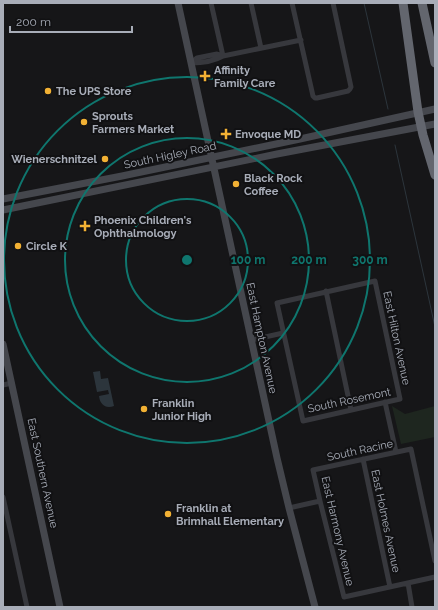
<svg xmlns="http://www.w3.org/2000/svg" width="438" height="610" font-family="Raleway,sans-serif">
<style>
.green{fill:#1e261f}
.water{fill:#2c353c}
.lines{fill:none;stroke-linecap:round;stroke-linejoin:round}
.stream{stroke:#2c353c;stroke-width:1}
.street{stroke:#37383d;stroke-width:5}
.secondary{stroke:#45474d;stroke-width:7}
.highway{stroke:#63666e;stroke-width:9}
.ring{fill:none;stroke:#0f766e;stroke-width:2}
.poi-dot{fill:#f2b134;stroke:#111113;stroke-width:1.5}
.labels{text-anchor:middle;stroke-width:4;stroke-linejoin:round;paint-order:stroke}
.poi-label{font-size:11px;font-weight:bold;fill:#a8adb8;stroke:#111113;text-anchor:start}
.street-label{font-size:11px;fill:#a8adb8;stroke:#111113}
.centre{fill:#0f766e;stroke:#111113;stroke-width:2}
.ring-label{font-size:12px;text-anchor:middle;font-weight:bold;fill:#0f766e;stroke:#111113;stroke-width:4;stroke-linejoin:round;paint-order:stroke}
</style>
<rect width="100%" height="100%" fill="#161618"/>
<!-- green -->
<path class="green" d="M392 406 405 414 435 406V437L401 444Z"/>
<!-- water -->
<path class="water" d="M100 371 101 379 108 378 114 406C106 409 100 405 99 396L109 394 108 390 97 392 93 372Z"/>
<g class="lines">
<!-- stream -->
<path class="stream" d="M364 3 388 109
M395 145 435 327"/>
<!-- street -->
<path class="street" d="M211 3 223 56
M251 3 261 48
M292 3 313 96 315 98H317L348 91 350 89 351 87 333 3
M191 63C202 63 214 61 223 56L301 40
M191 63 197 58 217 54 223 56
M375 281 400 399 303 421 277 303Z
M326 291 351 410
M252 340 283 333
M3 385 12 383
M385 402 396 452
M363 459 390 587
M3 497 27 607
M289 508 320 501
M435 561 411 449 313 470 320 501 344 597 435 577
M408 583 412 607"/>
<!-- secondary -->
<path class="secondary" d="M178 3 277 458 289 508 315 607
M3 199 122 176 300 139 435 109
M3 210 277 154 435 124
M3 344 60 607"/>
<!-- highway -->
<path class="highway" d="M403 3 418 112 423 135 435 175
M422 3 435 63"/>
</g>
<!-- distance rings -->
<g class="ring">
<circle cx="187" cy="260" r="61"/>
<circle cx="187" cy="260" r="122"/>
<circle cx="187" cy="260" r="183"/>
</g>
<!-- markers -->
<g class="poi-dot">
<path d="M203 70h4v4h4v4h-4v4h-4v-4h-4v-4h4z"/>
<circle cx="48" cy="91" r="4"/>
<circle cx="84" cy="122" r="4"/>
<path d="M224 128h4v4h4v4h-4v4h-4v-4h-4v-4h4z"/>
<circle cx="105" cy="159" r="4"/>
<circle cx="236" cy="184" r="4"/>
<path d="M83 220h4v4h4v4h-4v4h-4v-4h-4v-4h4z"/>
<circle cx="18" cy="246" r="4"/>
<circle cx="144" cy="409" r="4"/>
<circle cx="168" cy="514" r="4"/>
</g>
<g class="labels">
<!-- poi labels -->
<g class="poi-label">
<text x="214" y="74">Affinity<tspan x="214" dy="13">Family Care</tspan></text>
<text x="56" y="95">The UPS Store</text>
<text x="92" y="120">Sprouts<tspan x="92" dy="13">Farmers Market</tspan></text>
<text x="235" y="138">Envoque MD</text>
<text x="97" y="163" text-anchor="end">Wienerschnitzel</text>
<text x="244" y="182">Black Rock<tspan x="244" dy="13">Coffee</tspan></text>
<text x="94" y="224">Phoenix Children's<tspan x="94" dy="13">Ophthalmology</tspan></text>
<text x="26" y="250">Circle K</text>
<text x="152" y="407">Franklin<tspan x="152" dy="13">Junior High</tspan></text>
<text x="176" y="512">Franklin at<tspan x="176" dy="13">Brimhall Elementary</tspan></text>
</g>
<!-- street labels -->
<g class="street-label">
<text transform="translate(170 155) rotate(-12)" y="4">South Higley Road</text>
<text transform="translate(262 338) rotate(78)" y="4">East Hampton Avenue</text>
<text transform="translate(397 338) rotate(78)" y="4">East Hilton Avenue</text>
<text transform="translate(349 400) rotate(-12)" y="4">South Rosemont</text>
<text transform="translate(360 450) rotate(-12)" y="4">South Racine</text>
<text transform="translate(43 473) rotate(78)" y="4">East Southern Avenue</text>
<text transform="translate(386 521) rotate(78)" y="4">East Holmes Avenue</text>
<text transform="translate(338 531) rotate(77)" y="4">East Harmony Avenue</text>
</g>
</g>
<circle cx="187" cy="260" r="6" class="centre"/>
<g class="ring-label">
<text x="248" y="264">100 m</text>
<text x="309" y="264">200 m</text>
<text x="370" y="264">300 m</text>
</g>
<!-- border -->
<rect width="438" height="610" fill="none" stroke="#a8adb8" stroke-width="8"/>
<!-- scale -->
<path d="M10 26v6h122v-6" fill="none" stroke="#a8adb8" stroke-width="2"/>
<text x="16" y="26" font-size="12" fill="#a8adb8" stroke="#111113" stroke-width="3" paint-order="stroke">200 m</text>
</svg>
